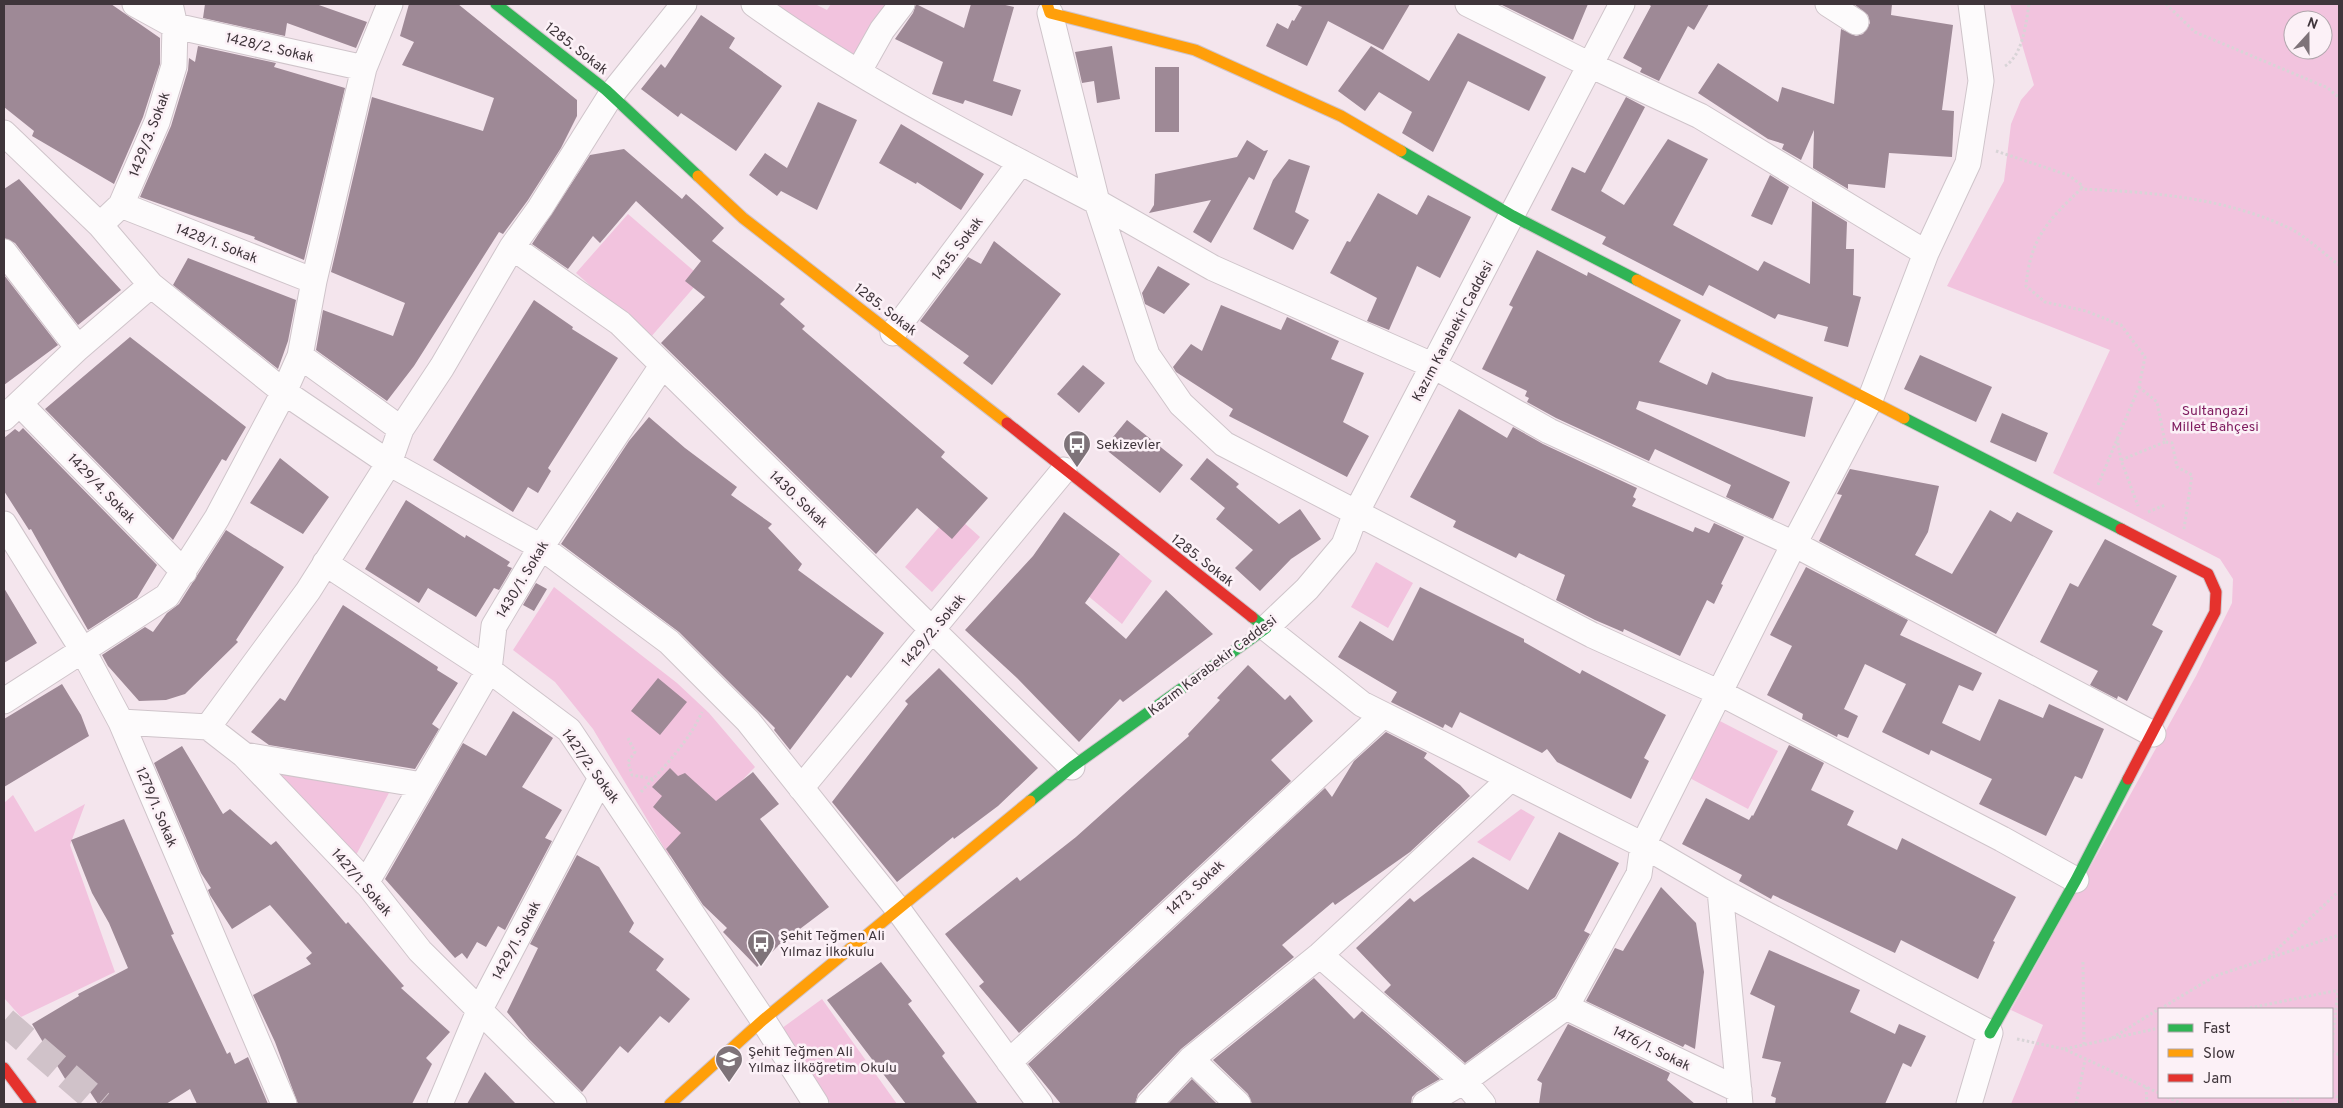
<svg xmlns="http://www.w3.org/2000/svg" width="2343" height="1108" font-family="Overpass,sans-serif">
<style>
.green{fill:#f2c3de;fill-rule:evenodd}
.building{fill:#9e8996}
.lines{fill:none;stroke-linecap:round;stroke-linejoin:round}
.highway-tunnel{stroke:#d0c2c9;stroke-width:28;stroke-dasharray:28 14;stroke-linecap:butt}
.street-casing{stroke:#cfc4ca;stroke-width:27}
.fast-casing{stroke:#cfc4ca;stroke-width:13}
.slow-casing{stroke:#cfc4ca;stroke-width:13}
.jam-casing{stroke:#cfc4ca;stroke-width:13}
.path{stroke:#d9d4d7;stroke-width:3;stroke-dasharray:2.5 2.5;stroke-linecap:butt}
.street{stroke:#fdfbfc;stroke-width:25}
.fast{stroke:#30b455;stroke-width:11}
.slow{stroke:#ff9f0a;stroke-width:11}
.jam{stroke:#e5322d;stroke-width:11}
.labels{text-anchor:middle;stroke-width:5;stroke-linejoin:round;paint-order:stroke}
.street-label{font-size:14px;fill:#3f353b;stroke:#fcf1f7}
.park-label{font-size:14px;fill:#7f1c5f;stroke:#fcf1f7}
.poi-label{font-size:14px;fill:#3f353b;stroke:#fcf1f7;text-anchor:start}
</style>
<rect width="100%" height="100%" fill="#f4e5ed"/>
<!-- green -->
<path class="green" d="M769 4H815L827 10 831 4H885L855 56Z
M2010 4H2339V1104H2011L2043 1025 2011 1010 2196 676 2232 603 2233 579 2220 559 2053 473 2110 350 1947 286 2004 181 2011 124 2021 100 2034 85ZM2293 20H2323V50H2293ZM2159 1009H2332V1097H2159Z
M628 214 702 278 650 338 576 273Z
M952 512 980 537 932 592 905 567Z
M1120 554 1152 581 1122 624 1076 586 1095 588Z
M1376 562 1413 583 1388 628 1351 607Z
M554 587 677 683 709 713 755 767 669 856 593 729 555 682 513 650Z
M1716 719 1778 751 1748 809 1686 776Z
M280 771 390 791 355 857 277 780Z
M13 795 35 832 85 804 70 845 115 972 21 1017 4 998V803Z
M1521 809 1535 817 1510 861 1477 842Z
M822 999 897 1104H831L778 1031Z"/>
<!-- building -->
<path class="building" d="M4 4H111L160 38V64L143 117 114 184 32 136 34 131 4 107Z
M205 4H316L367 22 356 48 287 23 285 36 203 18Z
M409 4H458L577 100V116L561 148 528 200 503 234 499 232 414 366 387 401 316 350 323 310 393 336 405 303 331 272 372 97 483 131 494 98 402 65 414 42 400 36Z
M916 4 964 28 971 4H1001L1014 7 993 81 1021 90 1012 116 965 100 963 104 932 94 943 62 895 39 913 13Z
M1295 4H1410L1383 50 1328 21 1307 66 1266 46 1277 23 1288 29 1292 20 1294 21 1302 7Z
M1500 4H1588L1573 40Z
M1648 4H1709L1694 30 1688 26 1659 81 1640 72 1642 68 1623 58 1651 6Z
M1854 4H1892L1891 15 1953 25 1942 110 1954 111 1952 157 1889 153 1885 188 1848 184V189L1813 168 1814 130 1801 160 1782 149 1784 144 1768 139 1698 93 1718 63 1778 102 1782 87 1834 104 1841 29 1856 36 1863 34 1870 23 1868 15Z
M701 15 735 38 729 48 782 86 736 151 681 113 678 117 641 89 661 64 665 68Z
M1458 33 1546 77 1529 111 1468 81 1433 152 1402 133 1412 112 1379 92 1365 111 1338 91 1371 46 1429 81Z
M198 46 276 63 274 67 345 88 304 260 254 239 255 237 140 197 171 126 188 70 189 58 195 62Z
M1112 46 1120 99 1097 103 1094 81 1082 83 1075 52Z
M1155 67H1179V132H1155Z
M1626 97 1645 107 1601 191 1624 205 1668 139 1708 159 1673 225 1758 271 1764 261 1810 284 1812 201 1847 222 1846 249H1854L1853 295 1861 297 1848 347 1824 341 1828 327 1778 314 1775 319 1709 285 1703 296 1602 244 1606 237 1551 210 1572 167 1585 173Z
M818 102 857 120 817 210 781 191 777 196 749 175 765 153 787 168Z
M901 124 984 174 961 210 917 182 916 184 879 163Z
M1247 140 1264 151 1268 150 1254 180 1249 177 1211 243 1193 232 1211 200 1149 213 1154 205 1155 174 1237 157Z
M624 149 682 199 686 194 724 228 712 241 785 299 780 304 805 326 802 329 945 452 941 457 988 498 952 539 917 508 876 554 661 343 705 297 685 281 701 261 636 201 600 243 593 236 568 269 532 244 590 155Z
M1289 159 1310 166 1295 212 1309 220 1293 250 1253 229 1273 180Z
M1770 175 1789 187 1772 225 1751 216Z
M19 179 121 290 78 325 15 243 4 238V189Z
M1378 193 1417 215 1428 195 1471 217 1440 278 1417 266 1389 330 1367 321 1377 298 1330 273 1347 241 1350 242Z
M994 241 1061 294 992 385 963 363 969 356 920 321 968 257 981 264Z
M1537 250 1587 276 1588 272 1681 320 1659 362 1707 385 1712 372 1727 379 1813 397 1805 437 1639 401 1636 409 1790 482 1773 519 1726 497 1731 485 1655 449 1649 461 1556 418 1527 402 1529 398 1525 396 1527 391 1482 369 1513 307 1509 305Z
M188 258 296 300 288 341 278 369 173 285Z
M1158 266 1190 284 1164 314 1145 304 1142 293Z
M4 275 58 345 4 385Z
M534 300 573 327 572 329 618 358 548 468 551 471 538 493 528 487 513 512 433 460Z
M1221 305 1281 330 1287 317 1339 341 1331 359 1364 373 1343 422 1369 436 1347 477 1229 416 1233 409 1176 372 1173 367 1191 344 1202 351Z
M130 337 246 427 226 461 222 459 173 540 45 409Z
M1920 355 1992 387 1976 422 1904 389Z
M1083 365 1105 383 1079 413 1057 394Z
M1459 409 1507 438 1513 427 1543 444 1637 488 1633 497 1636 499 1632 506 1693 532 1695 527 1709 533 1714 523 1744 537 1721 584 1723 585 1714 604 1707 600 1680 656 1624 629 1623 632 1595 620 1556 600 1565 575 1519 553 1516 558 1453 527 1456 521 1410 497Z
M2002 413 2048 433 2036 462 1990 442Z
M649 417 685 448 737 487 731 495 772 524 768 528 802 564 798 570 884 633 851 678 847 675 790 750 774 730 775 728 679 632 561 544 629 441Z
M1127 420 1183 465 1160 493 1104 448Z
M23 428 157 565 137 598 88 630 31 529 29 530 4 491V438L15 429 19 432Z
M280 458 329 497 303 534 250 503Z
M1207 458 1239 484 1236 487 1279 524 1300 509 1321 539 1291 559 1260 591 1235 568 1253 550 1216 519 1225 508 1190 479Z
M1850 469 1939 486 1928 532 1915 555 1952 574 1990 510 2011 522 2017 512 2053 531 1996 634 1819 541 1842 495 1837 494Z
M406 500 465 538 466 535 510 562 507 566 512 568 499 590 494 588 476 617 428 588 419 603 365 569Z
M1064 512 1120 554 1085 603 1126 639 1166 590 1213 634 1123 702 1120 699 1079 742 1017 678 965 630 1033 556Z
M226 530 284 567 236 640 238 642 185 694 166 700 139 701 108 666 102 655 145 627 153 632 167 613 179 604Z
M2105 539 2177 576 2152 625 2163 631 2127 701 2118 696 2117 699 2090 685 2098 671 2040 642 2070 583 2078 587Z
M1806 567 1908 620 1900 635 1982 673 1973 691 1959 685 1942 723 1980 741 1999 699 2043 718 2049 704 2104 729 2082 779 2075 776 2046 836 1979 804 1992 779 1931 750 1929 755 1882 732 1906 684 1865 664 1844 709 1858 716 1848 738 1838 734 1837 737 1802 719 1803 714 1767 695 1792 646 1770 635Z
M536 583 547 589 534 611 523 605Z
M1420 587 1524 639V642L1580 674 1582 670 1666 715 1644 758 1649 761 1631 799 1557 762 1547 749 1542 753 1460 712 1452 728 1445 724 1443 728 1391 702 1397 692 1338 657 1360 621 1393 641Z
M4 588 37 643 4 663Z
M343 605 438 667 437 670 458 683 432 724 439 729 415 769 269 745 251 732 280 698 285 701Z
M1248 665 1285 700 1290 695 1313 721 1271 760 1291 781 1019 1033 979 986 984 982 945 934 1017 877 1020 881 1076 837 1189 736 1188 734 1220 700 1217 698Z
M939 668 1038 768 998 806 954 839 953 837 897 882 832 802 908 704 905 701Z
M658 678 687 702 660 735 631 711Z
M62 684 81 715 89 736 4 787V719Z
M513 711 553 738 522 787 562 810 545 838 552 841 505 930 498 926 486 947 477 942 467 959 462 953 455 958 385 879 463 743 486 756Z
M1386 732 1427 753 1424 758 1460 785 1470 796 1410 852 1335 905 1333 902 1282 945 1294 957 1181 1049 1138 1094 1135 1104H1061L1028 1064 1325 788 1332 797 1354 761Z
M1789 745 1824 763 1811 790 1854 811 1847 825 1897 850 1902 838 2016 897 1993 941 1995 942 1978 979 1901 940 1895 953 1773 895 1771 899 1739 881 1742 875 1682 844 1706 798 1749 820 1752 815 1753 816Z
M182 746 223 814 230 809 271 845 276 841 346 924 348 922 404 986 401 988 450 1032 426 1058 432 1064 412 1104H298L275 1042 253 995 311 964 306 958 312 953 270 905 232 929 210 895 208 890 211 888 201 873 154 763Z
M670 768 678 776 685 773 716 801 753 772 779 804 760 819 829 907 780 944 757 967 723 932 727 928 703 905 666 849 681 833 653 807 662 796 652 787Z
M124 819 174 934 171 935 227 1054 230 1052 235 1064 248 1057 268 1104H197L190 1089 166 1104H98L82 1080 70 1087 32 1024 79 996 78 994 128 968 109 923 92 893 71 840Z
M1559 832 1619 863 1584 931 1590 934 1555 997 1465 1063 1384 992 1391 985 1356 948 1410 898 1414 902 1473 857 1528 890Z
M577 855 599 867 634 923 629 932 664 959 656 970 690 999 669 1023 660 1016 628 1053 620 1046 582 1092 529 1039 507 1012 538 948 530 944Z
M1661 887 1696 923 1704 972 1695 1049 1685 1044 1683 1047 1586 1001 1615 948 1623 951Z
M1769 950 1860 990 1850 1012 1895 1034 1899 1024 1926 1036 1911 1067 1903 1063 1885 1104H1775L1776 1098 1771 1096 1781 1062 1762 1058 1775 1006 1750 994Z
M881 962 912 1001 908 1004 945 1053 942 1056 978 1104H906L827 1000Z
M1314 978 1354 1019 1362 1011 1440 1079 1417 1092 1412 1097 1411 1104H1252L1248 1094 1213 1060Z
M1568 1024 1670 1073 1667 1080 1695 1104H1539L1542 1083 1537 1080Z
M485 1072 516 1104H467Z
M1192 1079 1217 1104H1168Z"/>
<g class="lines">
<!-- highway-tunnel -->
<path class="highway-tunnel" d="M4 1021 100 1104"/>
<!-- street casing -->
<g class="street-casing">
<path id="street" d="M135 4 175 26 364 68
M754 4C861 81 980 141 1097 202L1147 355 1181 404 1224 444 1592 635 1720 693 2002 839 2076 880
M1468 4 1590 65 1700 116 1926 253
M1622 4 1356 513 1344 545 1307 589 1266 628 1362 704 1643 845 1720 890 1990 1033 1969 1104
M1828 4 1856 22
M1050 13 1097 202 1213 268 1434 366 1549 431 1794 544 2153 734
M859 71 882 30 902 4
M4 133 100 225 151 285 284 392 389 463 541 547 669 642 748 721 897 908 1040 1104
M121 205 314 281
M100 225 121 205 157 122 174 66 175 26 170 4
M512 247 620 323 1072 767
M4 252 78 348
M893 333 1021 162
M300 356 401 429
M20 404 184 572
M4 418 78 348 151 285
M4 524 82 649 121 722 284 1104
M325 563 489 670 569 730 763 1020 816 1104
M4 701 167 596 217 518 284 392 300 356 314 281 364 68 390 4
M121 722 208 727 244 755 369 886 420 951 574 1104
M208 727 308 591 389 463 401 429 442 367 512 247 540 208 611 95 684 4
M244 755 422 785
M801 788 1064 470
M366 883 489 670 494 626 541 547 662 366
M1720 890 1740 1104
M1320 955 1464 1081 1483 1104
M1566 1007 1739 1090
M1191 1059 1238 1104
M1009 1062 1383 715
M440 1104 479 1011 600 780
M1149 1104 1191 1059 1320 955 1510 779
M1425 1104 1464 1081 1566 1007 1639 874 1643 845 1794 544 1870 400 1926 253 1968 163 1981 81 1971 4"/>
</g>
<!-- fast casing -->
<g class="fast-casing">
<path id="fast" d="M496 4 606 90 698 176
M1401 151 1513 216 1637 280
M1904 418 2121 529
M1030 801 1072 767 1266 628 1252 617
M1990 1033 2076 880 2128 779"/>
</g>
<!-- slow casing -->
<g class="slow-casing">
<path id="slow" d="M1047 4 1050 13 1195 50 1341 116 1401 151
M698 176 743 218 1007 423
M1637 280 1904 418
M670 1104 763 1020 1030 801"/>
</g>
<!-- jam casing -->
<g class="jam-casing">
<path id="jam" d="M1007 423 1252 617
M2121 529 2208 574 2216 592 2215 612 2128 779
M4 1068 31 1104"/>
</g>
<!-- path -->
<path class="path" d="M2166 4 2195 32 2328 88 2339 98
M2005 66C2023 55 2026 23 2029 4
M1996 151 2068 175 2083 186 2081 188
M2139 387 2157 402 2165 442 2172 443 2177 467 2192 475 2184 529
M2117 438 2121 460 2138 506
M2121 460 2165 442
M2098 485 2139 387 2145 357 2121 325 2086 311 2045 302 2026 286C2030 239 2048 220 2081 189 2150 192 2222 197 2287 227 2305 235 2323 253 2339 265
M2148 512 2165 505
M628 738 635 752 628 762 632 775 653 779
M641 792C664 767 688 743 702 712
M2269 957 2339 891
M2083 962 2084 1045
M2160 1009 2215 976 2339 935
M2245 1009 2339 990
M2112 1038 2159 1009
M2017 1039 2064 1049 2159 1093
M2332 1045 2338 990
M2065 1049 2159 1028
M2332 1051 2339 1055
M2146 1087 2147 1104
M2332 1093 2339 1098
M2167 1097 2183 1104
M2076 1104 2085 1060
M2282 1104 2303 1097"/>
<!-- street -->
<use href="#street" class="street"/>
<!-- fast -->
<use href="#fast" class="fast"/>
<!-- slow -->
<use href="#slow" class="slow"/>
<!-- jam -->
<use href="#jam" class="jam"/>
</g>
<!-- icons -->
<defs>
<g id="bus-pin" transform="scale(1.4375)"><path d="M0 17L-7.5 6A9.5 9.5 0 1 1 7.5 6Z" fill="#7e7379" stroke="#fcf1f7"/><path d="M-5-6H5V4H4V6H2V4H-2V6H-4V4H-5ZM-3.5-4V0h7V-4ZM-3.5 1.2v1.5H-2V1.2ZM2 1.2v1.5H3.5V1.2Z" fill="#fff"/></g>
<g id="school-pin" transform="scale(1.4375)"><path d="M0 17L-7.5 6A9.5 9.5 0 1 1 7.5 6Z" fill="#7e7379" stroke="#fcf1f7"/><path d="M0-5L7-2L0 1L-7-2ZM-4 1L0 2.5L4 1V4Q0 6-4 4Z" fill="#fff"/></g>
</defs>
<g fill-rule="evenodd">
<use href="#bus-pin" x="1077" y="444"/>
<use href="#bus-pin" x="761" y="943"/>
<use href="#school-pin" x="729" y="1059"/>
</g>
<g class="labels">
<!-- street labels -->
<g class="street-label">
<text transform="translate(270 47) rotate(13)" y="5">1428/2. Sokak</text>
<text transform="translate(577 48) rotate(38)" y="5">1285. Sokak</text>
<text transform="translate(149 134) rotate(-69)" y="5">1429/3. Sokak</text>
<text transform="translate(217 243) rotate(21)" y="5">1428/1. Sokak</text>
<text transform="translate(957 248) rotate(-53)" y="5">1435. Sokak</text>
<text transform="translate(886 309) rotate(38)" y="5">1285. Sokak</text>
<text transform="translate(1452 331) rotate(-62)" y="5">Kazım Karabekir Caddesi</text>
<text transform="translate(102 488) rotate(46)" y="5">1429/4. Sokak</text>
<text transform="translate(799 499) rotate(44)" y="5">1430. Sokak</text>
<text transform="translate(1203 560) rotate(38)" y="5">1285. Sokak</text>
<text transform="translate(522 579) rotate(-59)" y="5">1430/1. Sokak</text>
<text transform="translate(933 630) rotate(-50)" y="5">1429/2. Sokak</text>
<text transform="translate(1212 665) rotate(-37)" y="5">Kazım Karabekir Caddesi</text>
<text transform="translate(591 766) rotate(54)" y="5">1427/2. Sokak</text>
<text transform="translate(157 807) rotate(67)" y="5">1279/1. Sokak</text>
<text transform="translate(362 882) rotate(49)" y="5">1427/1. Sokak</text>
<text transform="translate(1195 887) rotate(-43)" y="5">1473. Sokak</text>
<text transform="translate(516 940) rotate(-62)" y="5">1429/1. Sokak</text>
<text transform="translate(1652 1048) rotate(26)" y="5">1476/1. Sokak</text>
</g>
<!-- park labels -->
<g class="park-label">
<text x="2215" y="415">Sultangazi<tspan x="2215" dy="16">Millet Bahçesi</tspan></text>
</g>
<!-- poi labels -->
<g class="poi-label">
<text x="1096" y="449">Sekizevler</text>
<text x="780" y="940">Şehit Teğmen Ali<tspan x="780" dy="16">Yılmaz İlkokulu</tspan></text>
<text x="748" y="1056">Şehit Teğmen Ali<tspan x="748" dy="16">Yılmaz İlköğretim Okulu</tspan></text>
</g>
</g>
<!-- border -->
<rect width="2343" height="1108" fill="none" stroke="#3f353b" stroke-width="10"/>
<!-- legend -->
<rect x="2158" y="1008" width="175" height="90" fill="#fcf1f7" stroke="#b0a6ac"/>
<rect x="2168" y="1024" width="25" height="8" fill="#30b455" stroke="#b0a6ac"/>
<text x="2203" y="1033" font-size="15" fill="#3f353b">Fast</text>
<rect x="2168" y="1049" width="25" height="8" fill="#ff9f0a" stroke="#b0a6ac"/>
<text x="2203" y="1058" font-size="15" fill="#3f353b">Slow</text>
<rect x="2168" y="1074" width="25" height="8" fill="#e5322d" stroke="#b0a6ac"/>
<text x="2203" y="1083" font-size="15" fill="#3f353b">Jam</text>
<!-- north arrow -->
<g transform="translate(2308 35) rotate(21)"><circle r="24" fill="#fcf1f7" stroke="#b0a6ac"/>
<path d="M0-4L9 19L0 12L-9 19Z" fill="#7e7379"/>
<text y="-8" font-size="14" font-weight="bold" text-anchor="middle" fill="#3f353b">N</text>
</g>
</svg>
